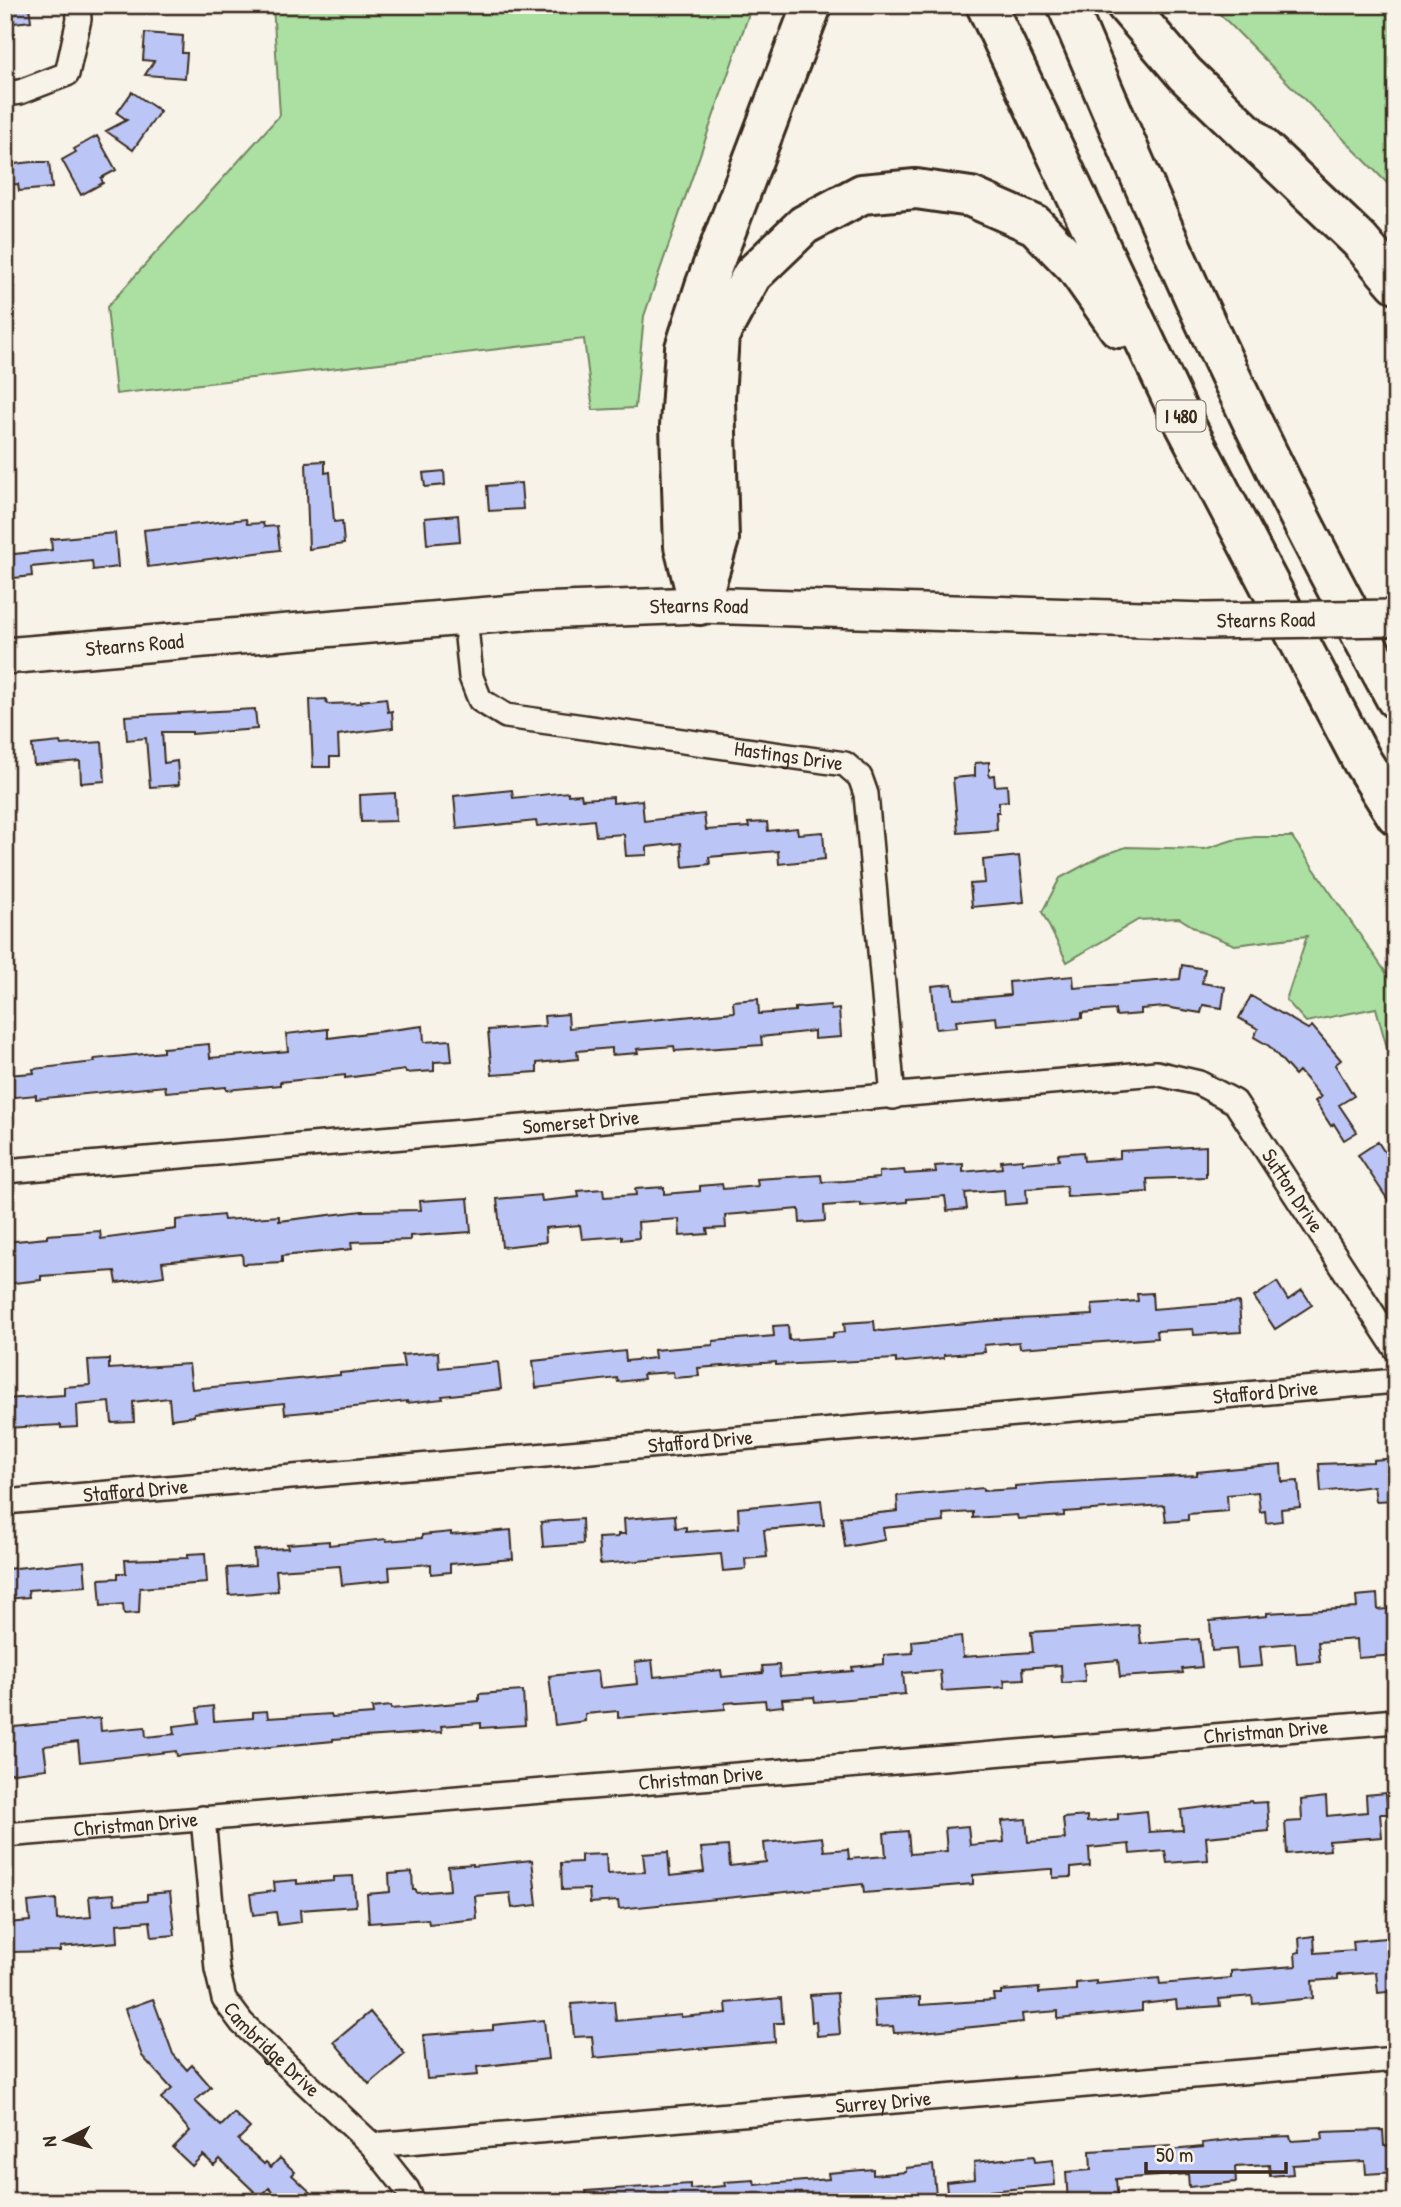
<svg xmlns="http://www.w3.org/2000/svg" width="1401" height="2207" font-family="'Patrick Hand',sans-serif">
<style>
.green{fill:#abe0a2;stroke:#738560;stroke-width:2}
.building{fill:#bbc6f7;stroke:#3b2a1e;stroke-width:2}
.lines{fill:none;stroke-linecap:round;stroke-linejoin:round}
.street-casing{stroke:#3b2a1e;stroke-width:28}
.primary-casing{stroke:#3b2a1e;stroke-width:40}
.highway-casing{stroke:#3b2a1e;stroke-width:44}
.street{stroke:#f7f3e8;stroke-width:23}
.primary{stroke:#f7f3e8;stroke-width:35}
.highway{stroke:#f7f3e8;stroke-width:38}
.primary-bridge-casing{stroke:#3b2a1e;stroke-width:40;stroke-linecap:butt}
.primary-bridge{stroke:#f7f3e8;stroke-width:35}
.labels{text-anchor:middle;stroke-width:7;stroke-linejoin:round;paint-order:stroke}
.shield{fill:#f7f3e8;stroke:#73665b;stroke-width:2}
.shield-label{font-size:19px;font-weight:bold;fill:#3b2a1e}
.street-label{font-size:21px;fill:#3b2a1e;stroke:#f7f3e8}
</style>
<rect width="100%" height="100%" fill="#f7f3e8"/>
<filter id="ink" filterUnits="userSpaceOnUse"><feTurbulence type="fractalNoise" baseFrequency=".0143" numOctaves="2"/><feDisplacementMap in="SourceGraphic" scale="14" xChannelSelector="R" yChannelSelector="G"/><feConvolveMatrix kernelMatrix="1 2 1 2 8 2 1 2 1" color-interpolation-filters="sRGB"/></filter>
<g filter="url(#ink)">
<!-- green -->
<path class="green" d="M273 5H752L644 316 635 408 593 410 584 339 116 394 107 307 280 115Z
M1211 5H1396V192Z
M1255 837H1292L1396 987V1068L1392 1066 1376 1008 1306 1022 1286 1000 1307 936 1235 945 1202 932 1179 918 1138 920 1067 962 1042 912 1060 878 1101 856 1126 847 1205 849 1233 840Z"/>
<!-- building -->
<path class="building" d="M5 5H29L31 21 5 24Z
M145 33 183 36 182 53H187L185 78 145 75 154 61 143 60Z
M132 92 160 111 133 150 106 131 127 120 117 113Z
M97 136 116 170 101 178 103 183 81 195 62 160 76 152 74 149Z
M33 162H49L52 188 19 191 18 184 5 185V165Z
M325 461V473L330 472 334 522 342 521 344 544 309 549 306 462Z
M444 471 445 485 425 487 423 473Z
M521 483 523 509 489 511 487 486Z
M458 515 460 541 427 544 425 518Z
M246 519 247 524 263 523 264 527 277 526 280 550 148 567 144 530Z
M115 533 118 567 93 570 92 561 31 567 32 576 5 579V555L52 550 51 539Z
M386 698 388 712 392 711 393 728 338 735 339 757H330V767H313L310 700 326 699 327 704 361 703V701Z
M255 709 257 729 192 734V732H162L164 763 177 761 179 785 150 787 146 738 127 740 125 716Z
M60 742 61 745 102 742 105 781 81 783 80 761 34 765 32 745Z
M989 762V776L994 775 995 786 1007 785 1008 801 999 802V812H996L997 830 958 833 953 778 975 776V763Z
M512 790 513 798 568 792V795L581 794 582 799 613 797V803L642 800 644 821 704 814 706 830 749 827 748 823 767 822 768 831 797 828 798 834 823 832 825 859 779 864 778 851 709 857 710 864 683 867 681 843 647 847V855L626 856 624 834 596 836 594 820 537 826 536 821 457 829 454 796Z
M395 793 396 821 361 822 360 795Z
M1019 856 1024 902 972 907 970 884 985 883 983 860Z
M1182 965 1205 969 1202 983 1225 987 1222 1008 1203 1005 1201 1013 1165 1007 1141 1009V1014L1116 1016 1115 1010 1082 1013V1018L997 1025 996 1017 956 1021 957 1027 936 1029 932 986 952 984 954 999 977 998 1010 995 1009 982 1073 976 1074 988 1180 979Z
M1251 996 1308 1029 1312 1026 1341 1060 1335 1065 1354 1096 1339 1105 1357 1132 1344 1140 1334 1124 1331 1126 1315 1101 1321 1097 1299 1071 1295 1075 1269 1046 1254 1037 1258 1029 1239 1018Z
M758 999 759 1014 795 1011V1008L830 1005 831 1010 839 1009 841 1037 814 1039V1031L761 1037 762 1045 675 1051 674 1046 637 1049 638 1053 612 1055V1048L577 1051 578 1059 537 1063V1072L492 1075 488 1030 545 1026 544 1016 568 1014 569 1028 734 1012 733 1001Z
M423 1026 424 1042 450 1040 452 1061 434 1062V1071L406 1073 405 1070 345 1078V1075L280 1082V1085L226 1090V1087L166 1092 165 1086 36 1099V1095L5 1098V1075L34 1073 33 1069 95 1062 94 1059 163 1052V1048L209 1044 210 1058 288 1051 286 1034 328 1029V1038Z
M1378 1142 1396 1170V1212L1358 1155Z
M1206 1146V1177L1147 1179 1148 1192 1067 1197 1066 1186 1026 1189 1027 1203 1005 1205 1004 1190 965 1193 967 1209 947 1211 945 1196 907 1199V1202L861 1206V1203L824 1206 825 1221 800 1223 799 1209 725 1215 726 1228 707 1229 708 1234 680 1236 679 1219 638 1222 639 1238 622 1240V1236L582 1239 580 1225 545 1228 546 1242 502 1247 497 1199 541 1195 542 1201 579 1197 578 1191 603 1189 604 1197 636 1195 635 1189 664 1187V1194L700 1191V1186L722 1184 723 1189 758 1186 757 1179 821 1175 822 1182 845 1181 879 1178V1172L904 1170 905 1174 936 1172 935 1166 963 1164V1172L1002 1168 1001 1161 1022 1159V1163L1059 1160 1058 1154 1083 1152 1084 1161 1120 1158V1151Z
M468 1198 471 1232 410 1236V1240L351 1242 352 1249 282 1256V1262L243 1264 242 1254 162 1262 164 1276 117 1283 115 1271 41 1276V1280L5 1284V1242L47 1238V1235L100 1231 101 1239 176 1229V1220L223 1215 224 1220 279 1216V1221L362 1211 421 1210 420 1201Z
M1277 1282 1288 1300 1302 1290 1312 1305 1275 1329 1254 1297Z
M1152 1293 1153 1309 1239 1302 1241 1332 1194 1335 1193 1329 1156 1331 1157 1338 1020 1348 1019 1342 984 1345 985 1352 944 1355V1358L896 1363V1359L776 1365V1362L698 1368 699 1376 674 1378 673 1372 643 1374 644 1379 618 1382 617 1378 536 1388 533 1361 625 1351 626 1361 655 1358 654 1350 713 1345V1341L774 1336 773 1326 788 1325 789 1340 833 1337V1333L845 1332 844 1323 874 1321 875 1330 882 1331 998 1320 1093 1315 1092 1304 1138 1301 1137 1294Z
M438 1352 439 1368 498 1362 501 1389 442 1396 443 1399 407 1403V1401L328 1410 285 1414 284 1403 194 1413V1416L171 1419 169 1398 133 1402 134 1422 112 1423 110 1402 77 1405 78 1427 61 1428V1425L5 1428V1399L64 1395V1387L90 1385 88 1360 109 1359V1369L189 1364 192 1389 340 1375V1373L404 1367 402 1355Z
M1396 1458V1500L1376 1501 1374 1486 1321 1492 1319 1464 1373 1462V1460Z
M1281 1464 1282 1482 1298 1481 1300 1507 1281 1509 1282 1521 1266 1523 1265 1511 1260 1512 1258 1492 1227 1495 1228 1511 1188 1514V1520L1166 1522 1164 1505 1064 1512V1516L1018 1519 1017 1515 973 1518V1512L943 1514 944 1522 883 1528 885 1540 845 1547 841 1517 898 1511 897 1496 983 1488V1491L1015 1489V1486L1051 1483 1197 1475V1472Z
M821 1500 824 1525 764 1530 767 1557 745 1559 746 1569 723 1571 721 1554 600 1564 598 1538 618 1537V1534H625L624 1519 675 1515 676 1528 686 1527V1532L739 1528 738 1508Z
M582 1519 583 1544 543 1547 541 1522Z
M511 1530 513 1559 450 1564V1572L431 1574V1564L389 1567 390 1580 342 1585 340 1566 276 1570 278 1591 229 1595 227 1568 255 1566 254 1550 288 1548 287 1544 329 1541V1545L386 1539V1541L422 1538V1535L451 1532V1535Z
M205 1553 207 1583 140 1588 139 1613 124 1614 123 1604 101 1606 99 1579 118 1578V1573H126L125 1560 188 1558V1554Z
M84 1561 86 1586 28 1590 29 1597 5 1599V1573H8L7 1569Z
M1377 1594 1378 1610 1396 1608V1655L1358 1658 1357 1639 1318 1642 1320 1662 1297 1664 1295 1643 1260 1646 1262 1666 1238 1668 1236 1649 1212 1651 1210 1621 1267 1616V1613L1357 1608 1356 1596Z
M1139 1625 1141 1644 1199 1639 1202 1667 1182 1669 1183 1673 1120 1677 1118 1660 1084 1663 1085 1681 1062 1683 1061 1665 1023 1668 1024 1679 1004 1680 1005 1687 942 1691 940 1670 903 1673 905 1694 815 1702 814 1697 782 1699 783 1706 766 1708 765 1700 725 1703V1709L618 1718V1711L585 1714V1721L555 1725 549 1676 598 1671 600 1688 637 1684 635 1662 652 1660 654 1677 721 1670 722 1677 763 1673 762 1666 779 1665 780 1677 853 1671 852 1667 884 1664V1655L913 1653 912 1641 961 1636 963 1657 1033 1652 1031 1632Z
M523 1691 525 1725 481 1728V1723L441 1726 442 1732 333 1739V1741L177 1756 176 1751 80 1762 78 1742 44 1746 47 1769 5 1774V1728L100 1718 101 1731 145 1727 146 1737 175 1734 174 1726 199 1723 197 1708 213 1706 214 1721 253 1718V1712L267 1711 268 1718 331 1714 332 1717 373 1714 372 1708 391 1706V1709L479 1701V1694Z
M1386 1793 1388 1814H1380L1382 1837 1329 1841 1330 1850 1287 1854 1285 1822 1302 1821 1301 1800 1326 1797 1327 1816 1367 1812 1366 1795Z
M1251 1801 1252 1803 1267 1802 1269 1831 1206 1837 1208 1860 1167 1863 1165 1851 1130 1854 1129 1844 1089 1848 1090 1866 1071 1868V1877L1053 1878V1869H1049L973 1875V1884L864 1893 863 1884 619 1909 618 1901 590 1903 589 1889 562 1890 561 1863 581 1862V1855L606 1854 607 1874 645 1872 643 1854 668 1852 670 1876 704 1872 701 1848 728 1846 730 1866 766 1862 764 1843 822 1837 824 1851 848 1849 849 1859 886 1856 884 1833 908 1831 910 1854 947 1851 945 1828 968 1826 970 1845 1004 1842 1002 1821 1026 1819 1028 1842 1065 1839 1063 1818 1087 1816V1822L1118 1819V1814L1147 1811 1149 1832 1183 1830 1181 1810Z
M532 1860 537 1905 512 1908 510 1893 475 1896 477 1919 429 1924 428 1919 369 1923 367 1894 390 1892 389 1874 412 1872 413 1890H416L417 1893 450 1890 448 1866 473 1864V1866Z
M353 1876 356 1906 300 1910 301 1922 278 1925 276 1912 253 1915 250 1894 275 1891 274 1882 297 1880V1884L334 1881V1877Z
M170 1892 175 1935 152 1937 150 1921 117 1924 118 1942 60 1947V1951L10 1952 7 1923 30 1921 28 1902 56 1899 57 1920 91 1917 89 1896 114 1894 115 1904 147 1901V1894Z
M1314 1936 1315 1953 1354 1950 1353 1941 1396 1937V1991L1378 1993 1376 1972 1338 1975V1979L1312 1981 1313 1998 1253 2004 1252 1996 1219 1999 1220 2006 1177 2009 1176 2000 1142 2004V2011L1058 2019V2011L1022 2014 1023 2022 922 2032 894 2033 893 2026 876 2027 874 2000 920 1997V2005L994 2000 993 1994H1001V1991L1039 1988V1993L1076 1990V1983L1096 1981V1984L1159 1978 1160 1984 1231 1978V1971L1296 1966 1295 1953 1300 1952 1299 1938Z
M837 1993 840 2034 817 2036 816 2021 812 2022 810 1995Z
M781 1998 783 2023H774L775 2042 594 2058 592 2036 574 2037 571 2004 614 2001 616 2021 681 2015V2017L727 2013 726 2003Z
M153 1999 173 2054 187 2070 192 2065 211 2087 195 2101 221 2126 234 2113 250 2128 238 2140 264 2164 266 2162 271 2167 280 2158 295 2172 292 2175 321 2202H284L269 2188 260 2197 220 2159 214 2165 203 2155 192 2166 173 2148 190 2131 161 2098 172 2089 142 2056 125 2009Z
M370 2012 405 2054 369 2084 334 2042Z
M544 2020 548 2059 477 2067 478 2075 427 2079 423 2035 493 2030V2025Z
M1383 2130 1384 2146 1396 2145V2172L1366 2174 1365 2161 1292 2165 1293 2174 1270 2176 1269 2165 1235 2167 1236 2182 1189 2187 1188 2174 1116 2179 1118 2202H1068L1066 2172 1091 2170 1090 2151 1171 2146V2150L1203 2147 1202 2143 1246 2138 1290 2136 1291 2141 1323 2139 1322 2132Z
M1034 2156 1035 2162 1053 2160 1055 2185 990 2191 991 2202H948L946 2182 975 2179 974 2162Z
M933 2165 936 2195 876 2200V2202H851V2199L811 2202H587L586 2191 690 2184V2189L725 2186 724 2182 754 2180 755 2185 829 2179 828 2173 873 2169V2175L906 2172V2168Z"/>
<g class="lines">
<!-- street casing -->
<g class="street-casing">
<g id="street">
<path d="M5 94 20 92 67 74 79 19 78 5"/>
<path id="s1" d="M465 617 471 677 480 700 506 716 845 764 860 777 866 794 893 1097"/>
<path id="s2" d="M5 1171 1156 1073 1199 1083 1235 1102 1396 1349"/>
<path id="s3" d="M5 1502 1396 1381"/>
<path id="s4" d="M203 1818 217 1969 224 1999 242 2023 372 2145 407 2189 413 2202"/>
<path id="s5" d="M5 1835 1396 1721"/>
<path id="s6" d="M372 2145 1396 2059"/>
</g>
</g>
<!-- primary casing -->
<g class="primary-casing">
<g id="primary">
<path id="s7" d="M5 656 536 611 699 605 1205 621"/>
</g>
</g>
<!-- highway casing -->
<g class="highway-casing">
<path id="highway" d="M986 5 1177 409 1362 761 1396 815
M1067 5C1123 137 1179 269 1241 398 1289 500 1342 600 1396 699
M1126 5 1185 74 1359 240 1396 283
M699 605 719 539 715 397 719 336 752 275 804 225 862 194 916 189 971 197 1035 225 1076 267 1119 328
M699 605 684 546 680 426 685 348 705 286 812 5"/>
</g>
<!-- street -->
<use href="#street" class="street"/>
<!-- primary -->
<use href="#primary" class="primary"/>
<!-- highway -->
<use href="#highway" class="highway"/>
<!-- primary-bridge casing -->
<g class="primary-bridge-casing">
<g id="primary-bridge">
<path id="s8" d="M1205 621 1396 618"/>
</g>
</g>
<!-- primary-bridge -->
<use href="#primary-bridge" class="primary-bridge"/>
</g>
</g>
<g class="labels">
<!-- shield labels -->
<rect class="shield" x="1156.5" y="400.5" width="49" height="31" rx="5"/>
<g class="shield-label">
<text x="1181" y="423">I 480</text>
</g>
<!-- street labels -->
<g class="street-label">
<text dy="7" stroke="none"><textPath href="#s7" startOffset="696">Stearns Road</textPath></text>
<text dy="7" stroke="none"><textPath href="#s8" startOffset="61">Stearns Road</textPath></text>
<text dy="7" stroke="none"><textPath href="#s7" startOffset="130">Stearns Road</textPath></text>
<text dy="7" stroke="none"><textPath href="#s1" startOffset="401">Hastings Drive</textPath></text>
<text dy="7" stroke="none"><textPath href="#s2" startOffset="578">Somerset Drive</textPath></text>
<text dy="7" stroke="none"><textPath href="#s2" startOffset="1346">Sutton Drive</textPath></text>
<text dy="7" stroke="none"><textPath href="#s3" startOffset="1265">Stafford Drive</textPath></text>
<text dy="7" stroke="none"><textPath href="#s3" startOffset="698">Stafford Drive</textPath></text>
<text dy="7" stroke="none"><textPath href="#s3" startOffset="131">Stafford Drive</textPath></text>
<text dy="7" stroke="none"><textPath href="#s5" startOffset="1265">Christman Drive</textPath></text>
<text dy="7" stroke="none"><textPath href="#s5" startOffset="698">Christman Drive</textPath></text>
<text dy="7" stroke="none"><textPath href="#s5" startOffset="131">Christman Drive</textPath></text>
<text dy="7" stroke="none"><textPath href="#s4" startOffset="252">Cambridge Drive</textPath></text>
<text dy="7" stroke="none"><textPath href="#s6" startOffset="513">Surrey Drive</textPath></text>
</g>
</g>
<!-- margin -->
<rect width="1401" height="2207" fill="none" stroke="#f7f3e8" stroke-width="28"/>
<rect x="14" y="14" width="1373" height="2179" fill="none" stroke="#3b2a1e" stroke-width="2.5" filter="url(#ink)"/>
<!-- north arrow -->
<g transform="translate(66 2140) rotate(264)" stroke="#f7f3e8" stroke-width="5" paint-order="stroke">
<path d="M0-5L12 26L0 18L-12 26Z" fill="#3b2a1e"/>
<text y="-10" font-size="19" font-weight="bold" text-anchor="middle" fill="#3b2a1e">N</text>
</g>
<!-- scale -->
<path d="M1146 2162v10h140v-10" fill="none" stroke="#3b2a1e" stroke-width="3.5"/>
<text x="1156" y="2162" font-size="21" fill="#3b2a1e" stroke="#f7f3e8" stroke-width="5" paint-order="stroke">50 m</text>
</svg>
